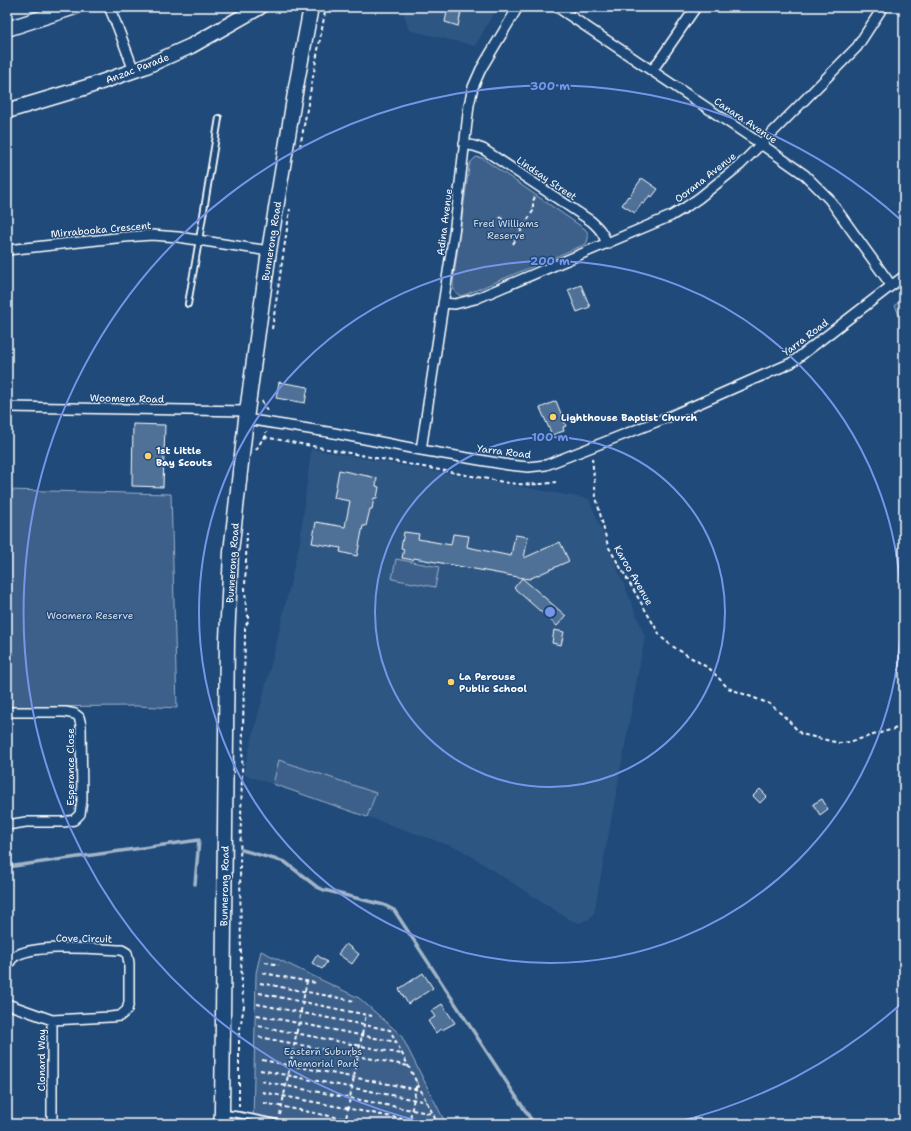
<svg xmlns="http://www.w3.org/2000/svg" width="911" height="1131" font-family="'Shantell Sans',sans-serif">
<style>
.built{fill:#2e5683}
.green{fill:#3c618b;stroke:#9eb0c5}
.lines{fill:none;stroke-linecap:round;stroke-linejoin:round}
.stream{stroke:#a3b5c8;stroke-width:3.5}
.building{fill:#507197;stroke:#fff}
.service-casing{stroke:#fff;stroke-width:8}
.minor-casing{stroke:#fff;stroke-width:12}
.primary-casing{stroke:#fff;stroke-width:17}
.path{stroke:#fff;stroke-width:2;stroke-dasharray:4 3;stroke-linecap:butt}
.service{stroke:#1f4a7a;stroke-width:4.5}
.minor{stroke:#1f4a7a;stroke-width:9}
.primary{stroke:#1f4a7a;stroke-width:14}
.ring{fill:none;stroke:#7795e8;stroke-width:2}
.poi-dot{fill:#ffd166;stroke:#1f4a7a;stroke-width:1.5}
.labels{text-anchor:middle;stroke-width:3;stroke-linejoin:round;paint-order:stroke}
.street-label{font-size:10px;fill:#fff;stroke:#1f4a7a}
.park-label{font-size:10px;fill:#d8dfe8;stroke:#1f4a7a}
.poi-label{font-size:10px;font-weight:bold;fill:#fff;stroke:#1f4a7a;text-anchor:start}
.centre{fill:#7795e8;stroke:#1f4a7a;stroke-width:2}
.ring-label{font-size:12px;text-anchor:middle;font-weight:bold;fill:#7795e8;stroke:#1f4a7a;stroke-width:3;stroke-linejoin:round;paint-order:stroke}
</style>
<rect width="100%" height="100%" fill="#1f4a7a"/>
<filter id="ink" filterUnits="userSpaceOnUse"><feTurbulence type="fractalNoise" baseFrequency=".025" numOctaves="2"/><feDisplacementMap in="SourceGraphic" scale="8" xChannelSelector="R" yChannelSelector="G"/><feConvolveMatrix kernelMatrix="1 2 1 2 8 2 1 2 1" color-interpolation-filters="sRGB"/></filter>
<g filter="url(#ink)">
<!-- built -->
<path class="built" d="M402 7H497L475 46 409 30Z
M311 449 589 499 645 636 594 913 589 919 580 923 570 920 460 849 243 774 276 645 300 541Z"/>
<!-- green -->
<path class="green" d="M476 157 482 158 585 229C589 233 589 239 586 244L467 294 461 296C454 293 453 289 453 283L469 167 470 163Z
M904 298V324L902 323 895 305Z
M7 490 171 494 177 708 138 706 7 707Z
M396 559 439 567 435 587 392 579Z
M279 760 376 793 367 817 273 784Z
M261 951 359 998 401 1035 446 1124H253L256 973Z"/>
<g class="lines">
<!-- stream -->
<path class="stream" d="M242 850 285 862 317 887 324 890 384 905 394 910 534 1124
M7 867 199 840 195 884"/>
</g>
<!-- building -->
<path class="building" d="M448 7H462L458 26 445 22Z
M642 178 658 189 652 197 650 195 644 204 642 203 635 213 622 205 628 196 629 197Z
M581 285 590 307 577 312 568 290Z
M279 382 308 387 305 403 276 398Z
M556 401 566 426 563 427 564 431 552 435 540 408Z
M133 424 165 425 163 487 132 486Z
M339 470 377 478 376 486 379 487 377 498H374L372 509H370L366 526H363L357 556 340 552 341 548 312 543 316 522 345 527 350 501 334 498Z
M404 532 419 534 418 539 451 545 453 534 469 536 467 547 511 556 515 535 528 537 524 558 560 542 569 561 529 579 414 558 413 560 402 558 404 549 401 548Z
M522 578 566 616 557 626 514 588Z
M554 630 564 632 561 645 552 643Z
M760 789 767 796 760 803 753 796Z
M822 799 828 809 820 815 813 804Z
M346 944 359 954 352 964 338 954Z
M317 955 327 962 322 969 312 963Z
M423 973 433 988 408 1004 399 989Z
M442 1004 455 1023 442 1030 440 1029 436 1033 428 1021 435 1017 431 1011Z"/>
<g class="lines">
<!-- service casing -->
<g class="service-casing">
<path id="service" d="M188 304 199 240 219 118
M224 1113 239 1115 284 1124"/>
</g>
<!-- minor casing -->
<g class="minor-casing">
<path id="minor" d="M109 7 118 28 134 71
M557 7 761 144 805 175 829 199 891 285
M652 71 696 7
M464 144 474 146 483 149 591 221C600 229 603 233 607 244
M7 250 125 237 152 235 178 237 269 251
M443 303 455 304 475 299 671 216 686 207 699 198 740 165 761 144 857 47 883 7
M7 407 247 411
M246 419 334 433 421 450 509 465 528 467 546 465 666 418 791 363 904 276
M421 450 455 226 469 105 473 87 481 69 518 7
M7 712H65L75 714 79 717 81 725 82 800 80 814 74 820 64 822H26L7 825
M7 967C9 964 11 959 14 957 33 943 98 949 122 950L127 953 129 963V1002L127 1010 120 1016 110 1017 52 1020 7 1004
M52 1020V1124"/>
</g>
<!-- primary casing -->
<g class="primary-casing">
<path id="primary" d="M7 29 75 7
M7 111 87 87 144 67 191 46 260 7
M221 1124 222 1112 227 639 231 552 246 419 269 251 296 87 311 7"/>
</g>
<!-- path -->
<path class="path" d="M300 147 326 7
M500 217C506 225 513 229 523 228
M513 244 533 211V201L536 195
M272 329 290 209
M262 401 266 409 269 412
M264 437 509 483C525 485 540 485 556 482
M256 450 262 440 267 435 266 432
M592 458 596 497 608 546 661 637 672 646 710 669 728 688 770 704 787 719 801 734 839 743 849 742 904 726
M265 962 279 965
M263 973 316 983
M260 983 355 1001
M259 993 372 1016
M257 1004 390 1030 438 1124
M257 1015 396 1042
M259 1026 402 1054
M259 1037 409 1066
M262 1060 420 1090
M260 1070 427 1102
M261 1081 433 1114
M262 1092 429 1124
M264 1103 370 1124
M239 1107V1034L244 1006 242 988 241 956 240 865 245 637V626L248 622V615L246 609 245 587 247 532
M280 1115 307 981
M345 1124 366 1014
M409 1124 417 1082"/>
<!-- service -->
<use href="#service" class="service"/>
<!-- minor -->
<use href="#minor" class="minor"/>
<!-- primary -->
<use href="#primary" class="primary"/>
</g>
</g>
<!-- distance rings -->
<g class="ring">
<circle cx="550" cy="612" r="175"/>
<circle cx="550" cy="612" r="351"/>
<path d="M902 1003A526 526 0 0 1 673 1123M427 1123A526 526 0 1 1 902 221"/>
</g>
<!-- markers -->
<g class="poi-dot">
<circle cx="553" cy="417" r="4"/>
<circle cx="148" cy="456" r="4"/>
<circle cx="451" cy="682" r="4"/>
</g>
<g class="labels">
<!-- street labels -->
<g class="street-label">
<text transform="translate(137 68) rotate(-21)" y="4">Anzac Parade</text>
<text transform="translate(746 120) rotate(34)" y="4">Canara Avenue</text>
<text transform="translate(705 177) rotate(-38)" y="4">Oorana Avenue</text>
<text transform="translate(547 178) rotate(34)" y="4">Lindsay Street</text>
<text transform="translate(444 222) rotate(-83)" y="4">Adina Avenue</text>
<text transform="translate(101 229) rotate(-5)" y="4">Mirrabooka Crescent</text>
<text transform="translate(271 241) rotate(-81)" y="4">Bunnerong Road</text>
<text transform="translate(805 337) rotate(-37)" y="4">Yarra Road</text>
<text transform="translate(127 398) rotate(1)" y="4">Woomera Road</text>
<text transform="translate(504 451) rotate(7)" y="4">Yarra Road</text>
<text transform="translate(232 563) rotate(-86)" y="4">Bunnerong Road</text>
<text transform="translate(634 575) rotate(60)" y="4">Karoo Avenue</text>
<text transform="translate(70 767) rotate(-90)" y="4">Esperance Close</text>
<text transform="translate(224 886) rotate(-89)" y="4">Bunnerong Road</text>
<text transform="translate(84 938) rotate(1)" y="4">Cove Circuit</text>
<text transform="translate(41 1060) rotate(-90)" y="4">Clonard Way</text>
</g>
<!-- park labels -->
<g class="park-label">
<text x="506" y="227">Fred Williams<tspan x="506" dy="12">Reserve</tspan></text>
<text x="90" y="619">Woomera Reserve</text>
<text x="323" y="1055">Eastern Suburbs<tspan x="323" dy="12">Memorial Park</tspan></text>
</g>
<!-- poi labels -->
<g class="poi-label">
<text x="561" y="421">Lighthouse Baptist Church</text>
<text x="156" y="454">1st Little<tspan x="156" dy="12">Bay Scouts</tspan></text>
<text x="459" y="680">La Perouse<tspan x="459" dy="12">Public School</tspan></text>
</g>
</g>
<circle cx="550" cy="612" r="6" class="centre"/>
<g class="ring-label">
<text x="550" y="90">300 m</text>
<text x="550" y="265">200 m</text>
<text x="550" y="441">100 m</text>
</g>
<!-- margin -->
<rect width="911" height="1131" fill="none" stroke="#1f4a7a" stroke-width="24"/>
<rect x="12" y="12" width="887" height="1107" fill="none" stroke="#fff" stroke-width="1.5" filter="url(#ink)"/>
</svg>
